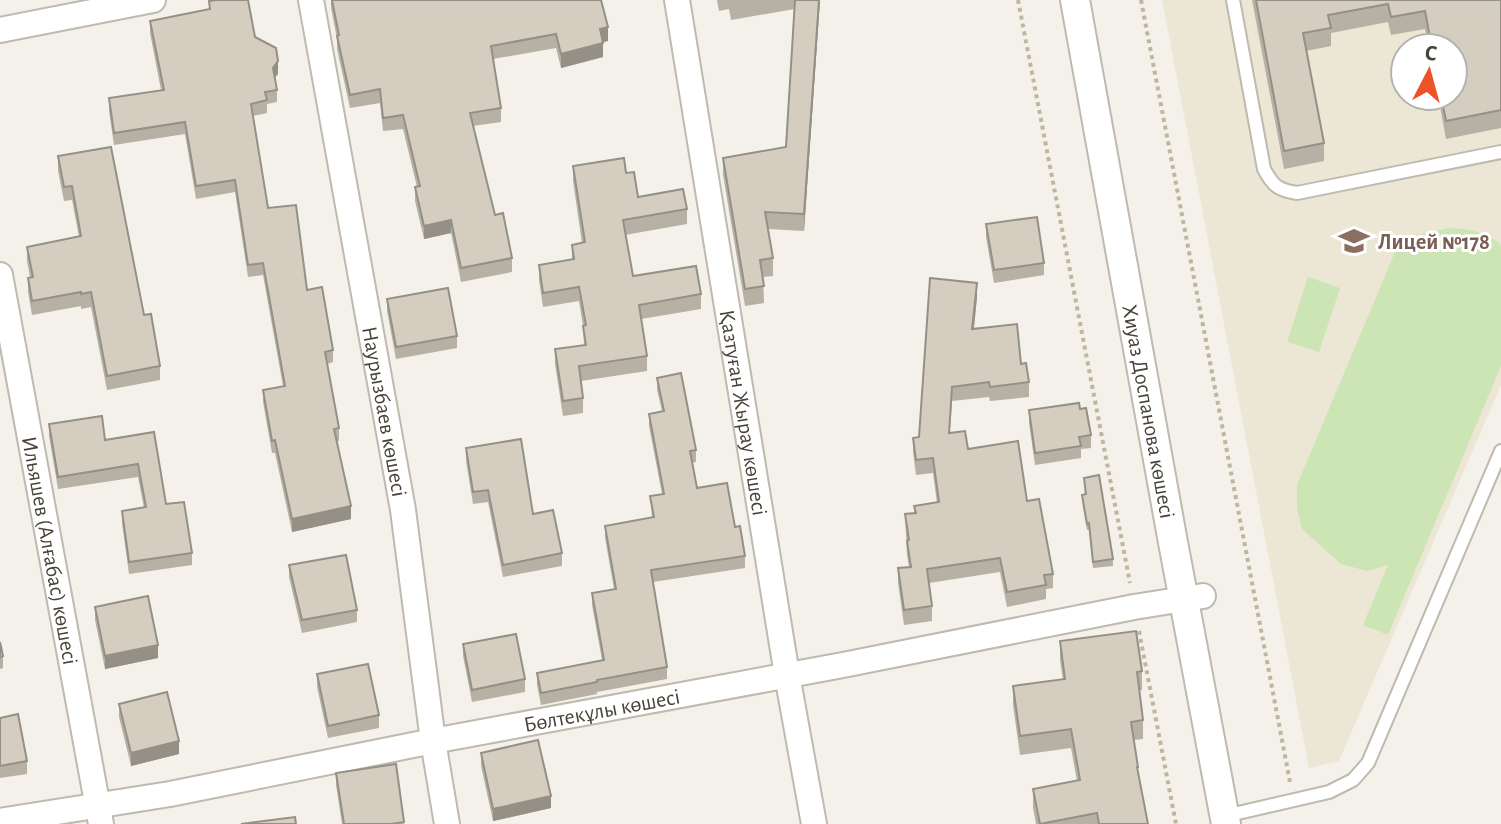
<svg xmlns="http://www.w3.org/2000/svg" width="1501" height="824" font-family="'Alegreya Sans',sans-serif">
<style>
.education{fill:#ece7d5;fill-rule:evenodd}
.green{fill:#cde5b5}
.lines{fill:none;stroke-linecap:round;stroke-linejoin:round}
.service-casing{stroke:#bfbaad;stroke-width:16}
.minor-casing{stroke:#bfbaad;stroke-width:28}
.tertiary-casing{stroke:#bfbaad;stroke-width:32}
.path{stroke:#c0b69f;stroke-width:4;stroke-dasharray:4 4;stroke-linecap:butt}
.service{stroke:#fff;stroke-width:12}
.minor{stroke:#fff;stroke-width:24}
.tertiary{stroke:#fff;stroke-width:28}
.wall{fill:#b7b1a5}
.shaded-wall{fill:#959086}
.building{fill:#d5cec0;stroke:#959086;stroke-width:2}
.labels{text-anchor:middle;stroke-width:6;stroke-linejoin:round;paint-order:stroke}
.education-label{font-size:22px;font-weight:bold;fill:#785e54;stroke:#fff;text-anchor:start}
.street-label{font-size:22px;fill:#474238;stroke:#fff}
</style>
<rect width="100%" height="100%" fill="#f4f1ea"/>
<!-- education -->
<path class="education" d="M1162 0H1501V385L1339 761 1309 768ZM1405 48H1453V96H1405Z"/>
<!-- green -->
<path class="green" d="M1449 228C1469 229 1486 231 1501 245V366L1388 635 1363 625 1388 565 1367 571 1341 564 1302 529 1297 508V485L1395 252 1417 235Z
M1308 277 1340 288 1319 352 1287 342Z"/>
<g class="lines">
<!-- service casing -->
<g class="service-casing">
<path id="service" d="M1233 0 1264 169C1273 186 1278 190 1297 193L1501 152
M1225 816 1329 792 1353 780 1368 763 1501 451"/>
</g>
<!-- minor casing -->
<g class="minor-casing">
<g id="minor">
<path id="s1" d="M311 0 403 510 433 741 447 824"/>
<path id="s2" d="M677 0 787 675 814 824"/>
<path d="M0 30 153 0"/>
<path id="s3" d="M0 275 101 824"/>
<path id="s4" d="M0 821 170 794 433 741 843 665 1134 607 1203 596"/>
</g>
</g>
<!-- tertiary casing -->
<g class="tertiary-casing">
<g id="tertiary">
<path id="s5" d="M1075 0 1172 537 1226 824"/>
</g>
</g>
<!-- path -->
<path class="path" d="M1018 0 1130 583
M1141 0 1290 782
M1139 631 1176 824"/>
<!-- service -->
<use href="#service" class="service"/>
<!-- minor -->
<use href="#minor" class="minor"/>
<!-- tertiary -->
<use href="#tertiary" class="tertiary"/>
</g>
<!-- wall -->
<path class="wall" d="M331 0H601L608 41 603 42V57L561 68 556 48 493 59 501 108V122L473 126 495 215 512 258V272L461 282 451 233 424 239 415 201V187H417L403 129 383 131 380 103 350 108 337 49V39L331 8Z
M717 0H820L804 231 768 229 773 258V276L763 277 764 303 745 306 723 175V158L786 147 795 9 731 20 729 9 719 11Z
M1252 0H1501V128L1446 139 1438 96H1453V48H1428L1425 29 1391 35 1388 22 1331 33V46L1306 51 1324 143V161L1284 169Z
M209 1 255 37 278 74 274 78 277 90V102L267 104V113L253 116 268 208 333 350V362L327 364 339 428V441H336L351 519 292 532 275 453H272L263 402V390L283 386 263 275 248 277 235 192 196 199 185 134 114 145 109 111V98L161 90 150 33V21L209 10Z
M58 156 144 315 160 366V380L107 390 91 307 81 309V306L32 315 28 292V278L30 277 27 261V247L79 237 72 200 64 201 58 171Z
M573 166 626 173 638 197 687 209V224L625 235 633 276 701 294V309L641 319 647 356V371L581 381 583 398V413L563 416 555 364V349L584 346 583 326 579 301 543 307 539 280V265L572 260V245L582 243 573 181Z
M986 224 1044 263V275L994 283 986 237Z
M977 297 974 329 1021 364 1029 382V397L990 401 989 397 952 401 950 433 1027 501 1053 574V588L1046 589V599L1007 607 1000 572 929 583 932 606V621L904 625 898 583V568L909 567 907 555 905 514 914 513V506L937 503 933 473 916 475 913 452V438L919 437Z
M387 299 457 336V348L396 359 387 311Z
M657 378 696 450V462L692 463 697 488 735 527 745 556V568L653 582 667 667V679L597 692V694L541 705 537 685V673L602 660 592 605V593L614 589 605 538V526L652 517 650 496 662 494 649 426V414L662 411 657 390Z
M1029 410 1091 435V448L1081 449V458L1035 465 1029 423Z
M49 424 105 440 154 432 166 504 192 553V565L129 574 122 523V511L144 508 138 477 58 489 49 436Z
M466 448 533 514 562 553V566L503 577 488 502 473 504 466 461Z
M1084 478 1113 559V566L1093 568 1089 530H1087L1082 501V495H1085Z
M289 565 357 610V622L302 633 289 577Z
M95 607 158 658 105 669 95 620Z
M1060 641 1142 671V690H1140L1143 720V739L1134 740 1138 767V775L1148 824H1036L1033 808V789L1077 781 1071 748 1020 755 1013 705V686L1063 680 1060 660Z
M0 642 3 656V668L0 669Z
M463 644 525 679V692L472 702 463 656Z
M317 674 379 715V728L328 738 317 687Z
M119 704 179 754 131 766 119 717Z
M0 718 27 761V774L0 778Z
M481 753 551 808 493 821 481 766Z
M336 773 404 822V824H342L336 785Z"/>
<!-- shaded-wall -->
<path class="shaded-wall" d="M819 0H820L804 231V214Z
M608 27V41L600 43V29Z
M603 43V57L561 68V54Z
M278 61V74L273 80V68Z
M451 220V233L424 239V226Z
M977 283V297L972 344V329Z
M351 506V519L292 532V519Z
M158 645V658L105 669V656Z
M179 741V754L131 766V753Z
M551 796V808L493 821V809Z"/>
<!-- building -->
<path class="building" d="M216 0H248L255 37 276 48 278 61 273 68 277 90 265 92 267 100 251 104 268 208 296 205 307 290 322 287 333 350 325 352 339 428 334 429 351 506 292 519 275 440 272 441 263 390 285 386 263 263 248 265 235 180 196 186 185 122 114 133 109 98 164 90 150 21 210 9 209 1Z
M332 0H601L608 27 600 29 603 43 561 54 556 34 491 46 501 108 470 113 495 215 503 213 512 258 461 268 451 220 424 226 415 187 420 186 403 115 383 118 380 89 350 95 337 36 339 35Z
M795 0H819L804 214 765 212 773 258 760 260 764 286 745 289 723 158 786 147Z
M1256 0H1501V110L1446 121 1441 96H1453V48H1432L1425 11 1391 17 1388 4 1328 15 1331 28 1303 33 1324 143 1284 151Z
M111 147 144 315 151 314 160 366 107 376 91 292 81 294V292L32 301 28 278 33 277 27 247 81 236 72 186 64 187 58 156Z
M624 158 626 173 634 172 638 197 683 189 687 209 623 220 633 276 696 266 701 294 639 305 647 356 579 366 583 398 563 401 555 349 586 345 583 326 586 325 579 287 543 293 539 265 574 259 572 245 585 242 573 166Z
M1037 217 1044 263 994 270 986 224Z
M930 278 977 283 972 329 1017 324 1021 364 1026 363 1029 382 990 387 989 382 952 387 949 433 965 431 968 449 1018 441 1027 501 1039 499 1053 574 1044 575 1046 585 1007 592 1000 558 927 569 932 606 904 610 898 568 911 567 907 541 909 540 905 514 916 513 914 506 939 502 933 458 916 460 913 438 919 437Z
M448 288 457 336 396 347 387 299Z
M681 373 696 450 690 451 697 488 727 483 735 527 740 526 745 556 651 570 667 667 597 680V682L541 693 537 673 604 660 592 593 616 589 605 526 654 517 650 496 664 494 649 414 664 411 657 378Z
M1079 403 1080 409 1086 408 1091 435 1079 437 1081 446 1035 453 1029 410Z
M102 416 105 440 154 432 166 504 184 502 192 553 129 562 122 511 146 507 138 464 58 477 49 424Z
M521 439 533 514 553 510 562 553 503 565 488 490 473 492 466 448Z
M1099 475 1113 559 1093 562 1089 523 1087 524 1082 495 1086 494 1084 478Z
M346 555 357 610 302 620 289 565Z
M148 596 158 645 105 656 95 607Z
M1136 631 1142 671 1137 672 1143 720 1131 722 1138 767H1137L1148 824H1099L1097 813 1040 824 1033 789 1080 780 1071 729 1020 736 1013 686 1065 679 1060 641Z
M516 634 525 679 472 690 463 644Z
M0 642 3 656 0 657Z
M368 664 379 715 328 726 317 674Z
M167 692 179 741 131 753 119 704Z
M18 714 27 761 0 766V718Z
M538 740 551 796 493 809 481 753Z
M396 764 404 822 391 824H344L336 773Z
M295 817 296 824H241Z"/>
<!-- icons -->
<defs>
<g id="school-bare" transform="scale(2.4)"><path d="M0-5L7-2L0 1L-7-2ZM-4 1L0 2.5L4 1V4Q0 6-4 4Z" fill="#8d6e63" stroke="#fff" stroke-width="2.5" paint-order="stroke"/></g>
</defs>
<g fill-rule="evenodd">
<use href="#school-bare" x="1354" y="241"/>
</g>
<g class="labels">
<!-- education labels -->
<g class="education-label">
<text x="1378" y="249">Лицей №178</text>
</g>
<!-- street labels -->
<g class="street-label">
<text dy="8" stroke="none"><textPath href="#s1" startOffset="418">Наурызбаев көшесі</textPath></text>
<text dy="8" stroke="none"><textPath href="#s2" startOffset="418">Қазтуған Жырау көшесі</textPath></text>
<text dy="8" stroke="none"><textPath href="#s5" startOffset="418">Хиуаз Доспанова көшесі</textPath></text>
<text dy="8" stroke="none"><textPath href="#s3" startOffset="280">Ильяшев (Алғабас) көшесі</textPath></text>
<text dy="8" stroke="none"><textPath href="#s4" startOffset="612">Бөлтекұлы көшесі</textPath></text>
</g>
</g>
<!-- north arrow -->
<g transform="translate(1429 72) rotate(6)"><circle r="38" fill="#ffffff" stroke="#b5b3af" stroke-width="2"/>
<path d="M0-6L14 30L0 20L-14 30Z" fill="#ed5228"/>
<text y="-12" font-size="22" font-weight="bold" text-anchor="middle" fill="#474238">С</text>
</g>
</svg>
